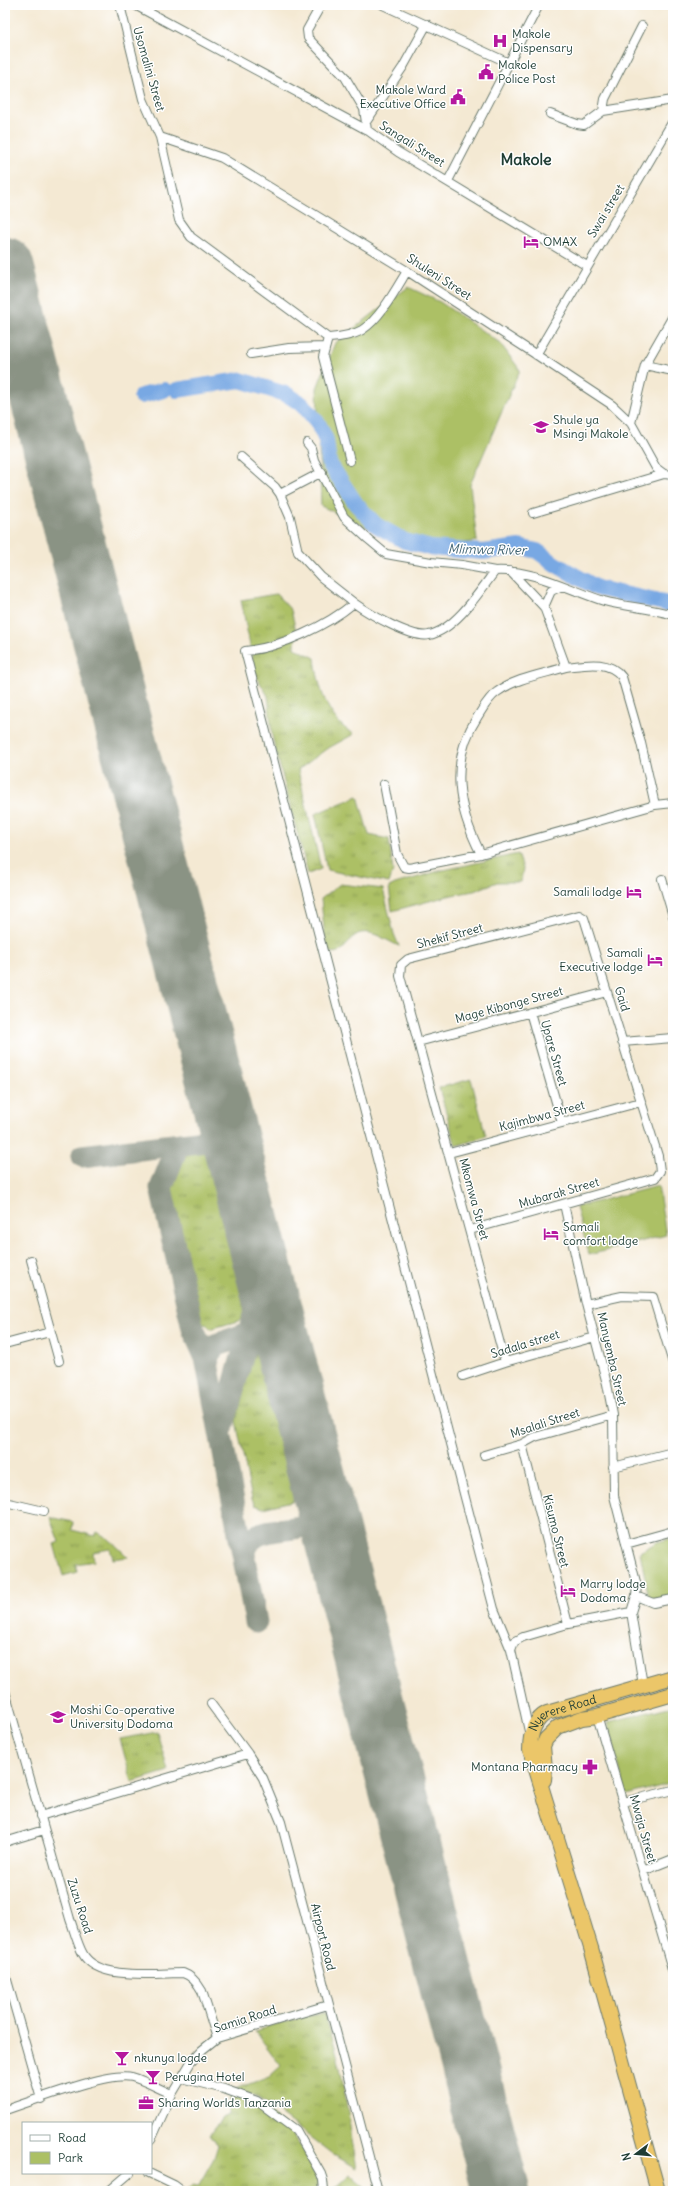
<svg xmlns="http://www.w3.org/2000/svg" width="678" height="2196" font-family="Delius,sans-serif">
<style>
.grass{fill:url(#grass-tufts);stroke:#667e4c}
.park{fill:#acc065;stroke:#667e4c}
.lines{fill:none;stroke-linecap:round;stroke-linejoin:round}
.river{stroke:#78a8e3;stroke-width:16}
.taxiway{stroke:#8a9384;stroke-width:23}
.runway{stroke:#8a9384;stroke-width:58}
.street-casing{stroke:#6a796c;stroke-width:10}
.highway-casing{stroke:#6a796c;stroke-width:16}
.street{stroke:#fff;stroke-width:8}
.highway{stroke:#ebc669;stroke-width:14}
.labels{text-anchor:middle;stroke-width:3;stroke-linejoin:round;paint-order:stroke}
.poi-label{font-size:12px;fill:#1f3d34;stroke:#fff;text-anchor:start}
.street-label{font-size:12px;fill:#1f3d34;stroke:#fff}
.water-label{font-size:13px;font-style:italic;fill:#3e6271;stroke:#fff}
.district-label{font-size:16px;font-weight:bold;fill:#1f3d34;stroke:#fff}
</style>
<defs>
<pattern id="grass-tufts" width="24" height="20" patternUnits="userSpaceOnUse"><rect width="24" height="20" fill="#acc065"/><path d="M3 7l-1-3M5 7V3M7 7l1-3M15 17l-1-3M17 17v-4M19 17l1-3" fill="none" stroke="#8b9d54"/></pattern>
</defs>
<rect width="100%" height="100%" fill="#fff"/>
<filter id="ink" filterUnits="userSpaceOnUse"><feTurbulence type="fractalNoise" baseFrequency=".025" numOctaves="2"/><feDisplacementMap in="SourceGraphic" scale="8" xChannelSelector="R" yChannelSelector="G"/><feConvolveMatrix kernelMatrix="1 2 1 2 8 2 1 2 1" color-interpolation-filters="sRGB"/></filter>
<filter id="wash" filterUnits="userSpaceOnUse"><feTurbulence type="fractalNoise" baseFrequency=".012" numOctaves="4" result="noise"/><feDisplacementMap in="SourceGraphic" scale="16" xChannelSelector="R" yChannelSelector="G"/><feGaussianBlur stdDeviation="0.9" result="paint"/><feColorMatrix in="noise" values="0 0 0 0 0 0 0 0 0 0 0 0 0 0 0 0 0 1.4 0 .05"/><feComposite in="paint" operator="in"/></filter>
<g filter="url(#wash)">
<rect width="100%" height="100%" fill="#f4e9d3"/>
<!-- grass -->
<path class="grass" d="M276 594 291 610 296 631 295 648 315 658C318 686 327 720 354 734L325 750 298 770 321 869 308 874 272 736 268 696 256 676 241 600Z
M358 796 369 835 389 839 393 871 389 883 327 870 315 814Z
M518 854 523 868 521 882H497L474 891 452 895 392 911 389 887 395 884 439 871Z
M340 884 383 889 394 934 399 946C389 942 373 930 361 933 347 936 346 957 329 952L325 939 321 899Z
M471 1079 486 1136 456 1146 439 1088Z
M202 1149 211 1152 213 1156 247 1287 245 1316 238 1321 210 1329 206 1324 200 1326 169 1182 183 1151Z
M256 1353 265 1355 299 1491 292 1501 263 1508 255 1505 252 1499 236 1421 253 1356Z
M50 1517 73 1522 72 1530 95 1536 97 1532 109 1539 128 1557 113 1559 110 1549 93 1552 94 1561 76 1564 77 1572 63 1576 54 1544 59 1542Z
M157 1732 168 1771 132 1782 120 1739Z
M324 2014C344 2063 347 2116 357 2168L332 2154 259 2098 236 2089 270 2076 281 2066 255 2031 307 2016Z
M230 2097 240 2098 263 2109 290 2130 304 2152 320 2185 318 2191H187L193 2185 198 2186 214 2158 218 2145 210 2135 223 2118 229 2115Z
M350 2174 365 2187 367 2191H331Z"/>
<!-- park -->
<path class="park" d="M408 287 440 302 500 343 520 370 470 485 477 541 416 551 321 506 317 388 335 343Z
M658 1186 666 1235 589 1255 576 1207Z
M673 1538V1598L649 1599 640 1552 657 1542Z
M673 1706V1783L626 1795 608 1722Z"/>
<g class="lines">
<!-- river -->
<path class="river" d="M177 390 240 380 288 395 303 405 318 423 326 440 329 463 356 504 376 525 405 541 431 548 483 552 519 547 537 551 555 564 597 588 673 605
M141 396 164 390"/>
<!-- taxiway -->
<path class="taxiway" d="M178 1145 161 1188 193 1329 206 1358 256 1622
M82 1156 231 1138
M250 1337 254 1334 267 1331 281 1340
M208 1365 207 1357 215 1345 266 1327 274 1312
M222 1428 261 1290 263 1268
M308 1525 322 1527 332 1535
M244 1559C245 1518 298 1537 317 1520 322 1516 322 1510 324 1504"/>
<!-- runway -->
<path class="runway" d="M5 266 501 2191"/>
</g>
</g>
<g filter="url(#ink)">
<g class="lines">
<!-- street casing -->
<g class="street-casing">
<path id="street" d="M120 5 143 99 160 137 179 220 191 237 328 338 323 357 350 461
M135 5 367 130 398 152 587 266
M321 5 307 30 308 38 345 77 364 109 367 130
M383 5 509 63
M603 111 605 99 642 26
M550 114 577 124 584 125 603 111 673 100
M366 122 403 67 427 24
M160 137 222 158 407 271 532 352 612 405 631 423 656 468 664 474 673 475
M448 181 539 5
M328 338C339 337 352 336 362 330 380 319 396 289 407 271
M251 354 289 348 325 347
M536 355 673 121
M645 365 673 371
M631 423 645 365 673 316
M307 443 311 448 314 460 344 517 368 539 386 554 431 562 462 565 495 571
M241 457 275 487 280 494 322 472
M280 494 290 517 298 552 321 577 354 603
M533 513 664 474
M510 571 544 607 566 667C584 665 609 659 622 677L641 743 655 805
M544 607 551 591 562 586
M384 784 397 854 404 867 409 868 481 854 655 805 673 803
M481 854C458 809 448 762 478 716 483 708 489 697 497 692 516 678 544 674 566 667
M662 879 673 916
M530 1012 562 1123
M418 1042 607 992
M622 1042 673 1038
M449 1153 641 1102
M564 1204 586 1304 607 1384 613 1415 614 1496 637 1586 636 1596 631 1612 643 1685
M470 1230 655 1178 660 1171 658 1156 584 918 579 915 408 959 401 965 400 976 505 1362
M31 1260 59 1361
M586 1304 622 1296 653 1297 673 1363
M5 1344 50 1332
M463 1376 505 1362 595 1337
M522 1444 568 1624
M484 1455 522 1444 535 1437 613 1415
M613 1467 673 1452
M5 1502 44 1511
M626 1544 673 1531
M636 1596 653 1603 673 1599
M511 1650 494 1609 245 651C280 648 328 625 354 603 368 613 412 639 429 635 455 630 480 591 495 571 533 569 569 590 604 601 626 607 651 608 673 615
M5 1691 70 1919C74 1930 77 1943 83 1954 98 1981 156 1973 183 1973 192 1976 197 1982 202 1991L217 2038
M211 1704 248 1754 263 1778 281 1822 378 2191
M597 1716 673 1972
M530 1736 511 1650 514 1642 523 1637 568 1624 631 1612
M623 1802 673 1790
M40 1816 248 1754
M5 1842 44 1830
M643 1871 673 1859
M5 1973 41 2099
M181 2078 224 2089 257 2101 296 2130 321 2174 323 2180 324 2191
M5 2110C31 2102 109 2071 132 2077 146 2081 159 2089 172 2094
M151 2140 172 2094 191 2062 202 2050 217 2038 328 2005
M149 2173 174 2185 182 2191
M109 2191 130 2173"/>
</g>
<!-- highway casing -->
<g class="highway-casing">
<g id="highway">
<path d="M544 1780 545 1769 543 1746 546 1739 558 1727 582 1718 597 1716 673 1694"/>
<path id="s1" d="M658 2191 591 1948 530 1750C530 1735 533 1720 547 1713L673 1677"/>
</g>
</g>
<!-- street -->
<use href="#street" class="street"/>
<!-- highway -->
<use href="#highway" class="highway"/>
</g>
</g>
<!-- icons -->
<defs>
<g id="hospital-bare" transform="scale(1.2)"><path d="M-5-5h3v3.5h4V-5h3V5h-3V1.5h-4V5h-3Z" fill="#b5179e" stroke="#fff" stroke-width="2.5" paint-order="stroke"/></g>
<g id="civic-bare" transform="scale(1.2)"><path d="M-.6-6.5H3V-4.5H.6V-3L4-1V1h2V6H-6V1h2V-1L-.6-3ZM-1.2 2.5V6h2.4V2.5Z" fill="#b5179e" stroke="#fff" stroke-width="2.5" paint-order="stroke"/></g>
<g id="hotel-bare" transform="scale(1.2)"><path d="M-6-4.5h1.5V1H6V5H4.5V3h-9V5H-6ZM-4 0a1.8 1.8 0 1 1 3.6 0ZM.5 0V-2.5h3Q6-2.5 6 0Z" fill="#b5179e" stroke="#fff" stroke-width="2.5" paint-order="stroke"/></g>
<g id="school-bare" transform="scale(1.2)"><path d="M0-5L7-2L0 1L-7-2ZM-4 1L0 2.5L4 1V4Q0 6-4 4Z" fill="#b5179e" stroke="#fff" stroke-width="2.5" paint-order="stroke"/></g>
<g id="university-bare" transform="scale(1.2)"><path d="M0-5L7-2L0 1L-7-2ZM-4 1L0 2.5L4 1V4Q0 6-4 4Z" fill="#b5179e" stroke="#fff" stroke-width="2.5" paint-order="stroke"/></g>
<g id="pharmacy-bare" transform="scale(1.2)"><path d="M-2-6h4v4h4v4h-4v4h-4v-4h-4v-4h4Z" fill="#b5179e" stroke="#fff" stroke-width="2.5" paint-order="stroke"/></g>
<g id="bar-bare" transform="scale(1.2)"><path d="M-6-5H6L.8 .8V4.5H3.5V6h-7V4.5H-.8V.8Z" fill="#b5179e" stroke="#fff" stroke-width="2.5" paint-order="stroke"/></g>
<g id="office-bare" transform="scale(1.2)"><path d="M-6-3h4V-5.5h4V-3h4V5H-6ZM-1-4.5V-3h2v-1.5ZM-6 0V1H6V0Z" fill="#b5179e" stroke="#fff" stroke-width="2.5" paint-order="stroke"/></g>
</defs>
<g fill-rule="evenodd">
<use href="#hospital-bare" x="500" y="41"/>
<use href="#civic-bare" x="486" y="72"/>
<use href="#civic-bare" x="458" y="97"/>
<use href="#hotel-bare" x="531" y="242"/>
<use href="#school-bare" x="541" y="427"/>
<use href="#hotel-bare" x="634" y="892"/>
<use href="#hotel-bare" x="655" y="960"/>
<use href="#hotel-bare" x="551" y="1234"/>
<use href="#hotel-bare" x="568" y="1591"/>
<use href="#university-bare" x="58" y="1717"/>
<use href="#pharmacy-bare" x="590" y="1767"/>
<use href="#bar-bare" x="122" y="2058"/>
<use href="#bar-bare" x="153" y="2077"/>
<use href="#office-bare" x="146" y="2103"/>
</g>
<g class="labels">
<!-- poi labels -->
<g class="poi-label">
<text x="512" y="38">Makole<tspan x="512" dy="14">Dispensary</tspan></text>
<text x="498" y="69">Makole<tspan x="498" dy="14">Police Post</tspan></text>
<text x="446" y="94" text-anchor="end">Makole Ward<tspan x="446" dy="14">Executive Office</tspan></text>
<text x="543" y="246">OMAX</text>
<text x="553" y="424">Shule ya<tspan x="553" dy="14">Msingi Makole</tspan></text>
<text x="622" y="896" text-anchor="end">Samali lodge</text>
<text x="643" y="957" text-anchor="end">Samali<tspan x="643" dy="14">Executive lodge</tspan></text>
<text x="563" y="1231">Samali<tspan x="563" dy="14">comfort lodge</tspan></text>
<text x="580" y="1588">Marry lodge<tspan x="580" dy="14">Dodoma</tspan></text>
<text x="70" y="1714">Moshi Co-operative<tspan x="70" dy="14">University Dodoma</tspan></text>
<text x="578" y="1771" text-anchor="end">Montana Pharmacy</text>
<text x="134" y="2062">nkunya logde</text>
<text x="165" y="2081">Perugina Hotel</text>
<text x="158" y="2107">Sharing Worlds Tanzania</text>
</g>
<!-- street labels -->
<g class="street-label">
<text transform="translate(149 69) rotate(74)" y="4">Usomalini Street</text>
<text transform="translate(412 144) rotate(32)" y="4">Sangali Street</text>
<text transform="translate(606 211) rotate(-59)" y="4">Swai street</text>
<text transform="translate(439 277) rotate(33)" y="4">Shuleni Street</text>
<text transform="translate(450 936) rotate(-15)" y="4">Shekif Street</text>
<text transform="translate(622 999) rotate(73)" y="4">Gaid</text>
<text transform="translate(509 1005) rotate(-15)" y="4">Mage Kibonge Street</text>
<text transform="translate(554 1053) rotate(74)" y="4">Upare Street</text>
<text transform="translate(542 1116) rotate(-15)" y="4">Kajimbwa Street</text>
<text transform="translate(559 1193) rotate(-16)" y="4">Mubarak Street</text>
<text transform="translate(474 1199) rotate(75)" y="4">Mkomwa Street</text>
<text transform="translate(525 1344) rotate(-17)" y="4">Sadala street</text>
<text transform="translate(612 1359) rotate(77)" y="4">Manyemba Street</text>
<text transform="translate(545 1423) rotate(-18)" y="4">Msalali Street</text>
<text transform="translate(556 1531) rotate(76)" y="4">Kisumo Street</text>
<text dy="4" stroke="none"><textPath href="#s1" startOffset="516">Nyerere Road</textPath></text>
<text transform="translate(643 1829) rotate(74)" y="4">Mwaja Street</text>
<text transform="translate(80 1906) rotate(72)" y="4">Zuzu Road</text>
<text transform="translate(323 1937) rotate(76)" y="4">Airport Road</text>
<text transform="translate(245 2019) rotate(-18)" y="4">Samia Road</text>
</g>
<!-- water labels -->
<g class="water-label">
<text transform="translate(487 549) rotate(1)" y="5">Mlimwa River</text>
</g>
<!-- district labels -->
<g class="district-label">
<text x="526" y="165">Makole</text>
</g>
</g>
<!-- margin -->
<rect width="678" height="2196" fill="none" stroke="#fff" stroke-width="20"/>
<!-- legend -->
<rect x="22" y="2122" width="130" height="52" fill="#ffffff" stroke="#a5b1ae"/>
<rect x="30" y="2135" width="20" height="6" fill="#ffffff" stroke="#a5b1ae"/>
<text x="58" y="2142" font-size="12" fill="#1f3d34">Road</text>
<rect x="30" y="2152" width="20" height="12" fill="#acc065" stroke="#a5b1ae"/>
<text x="58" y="2162" font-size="12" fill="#1f3d34">Park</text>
<!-- north arrow -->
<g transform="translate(636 2154) rotate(254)" stroke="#ffffff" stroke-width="3" paint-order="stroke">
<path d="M0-3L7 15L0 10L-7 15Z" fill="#1f3d34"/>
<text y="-6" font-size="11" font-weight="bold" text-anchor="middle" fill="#1f3d34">N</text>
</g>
</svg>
